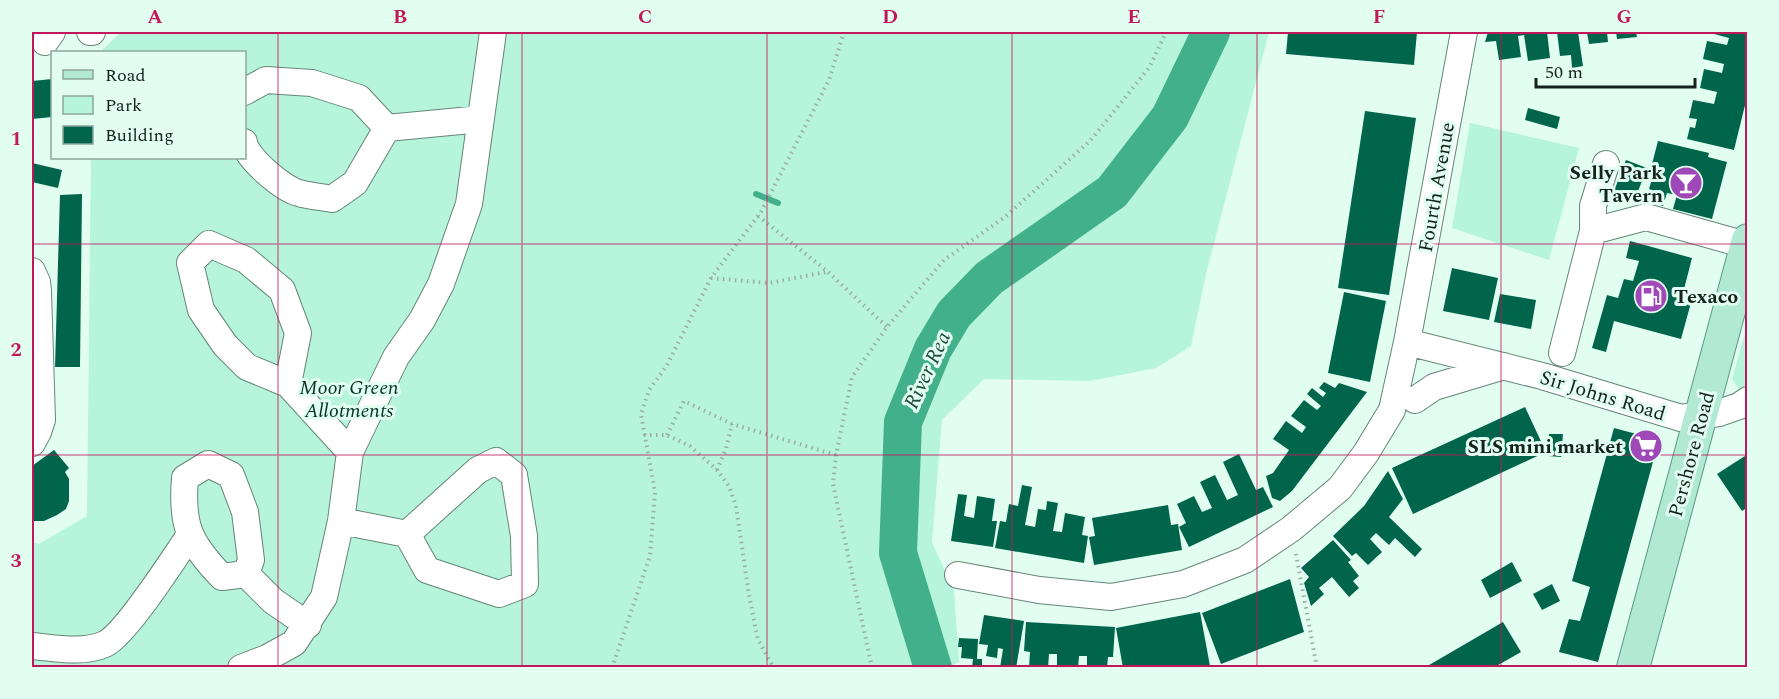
<svg xmlns="http://www.w3.org/2000/svg" width="1779" height="699" font-family="Spectral,serif">
<style>
.green{fill:#b6f4db}
.lines{fill:none;stroke-linecap:round;stroke-linejoin:round}
.stream{stroke:#43b08c;stroke-width:6}
.river{stroke:#43b08c;stroke-width:38}
.building{fill:#01654b}
.minor-casing{stroke:#658678;stroke-width:28}
.major-casing{stroke:#5a9a82;stroke-width:34}
.path{stroke:#98afa5;stroke-width:4;stroke-dasharray:1.5 4.5;stroke-linecap:butt}
.minor{stroke:#fff;stroke-width:26}
.major{stroke:#b2e9d4;stroke-width:32}
.grid{fill:none;stroke:#c2185b;stroke-width:1.5;stroke-opacity:0.55}
.labels{text-anchor:middle;stroke-width:6;stroke-linejoin:round;paint-order:stroke}
.poi-label{font-size:20px;font-weight:bold;fill:#15221d;stroke:#e1fef1;text-anchor:end}
.street-label{font-size:20px;fill:#15221d;stroke:#e1fef1}
.park-label{font-size:20px;font-style:italic;fill:#023426;stroke:#e1fef1}
.water-label{font-size:21px;font-style:italic;fill:#1d4a3b;stroke:#e1fef1}
.neatline{fill:none;stroke:#c2185b;stroke-width:2}
.grid-label{font-size:20px;text-anchor:middle;font-weight:bold;fill:#c2185b}
</style>
<rect width="100%" height="100%" fill="#e1fef1"/>
<!-- green -->
<path class="green" d="M121 32H1269L1206 274 1191 346 1156 368 1090 381 984 379 942 420 932 542 954 591 959 662 949 667H32V542L39 544 87 516 91 158H244V52H100Z
M1470 123 1579 148 1549 260 1452 228Z
M1747 325V387L1741 392 1732 379Z"/>
<g class="lines">
<!-- stream -->
<path class="stream" d="M756 194 778 203"/>
<!-- river -->
<path class="river" d="M933 668 898 553 903 422 933 349 954 314 989 278 1112 192 1170 117 1211 32"/>
</g>
<!-- building -->
<path class="building" d="M1288 32H1417L1414 65 1286 54Z
M1488 32H1547L1550 58 1528 61 1524 35 1518 36 1521 57 1499 60 1496 41 1485 42Z
M1557 32H1578L1583 66 1572 68 1571 55 1560 56Z
M1587 32H1607L1608 42 1589 44Z
M1616 32H1636L1637 37 1617 39Z
M1707 32H1748V93L1734 150 1687 139 1690 127 1695 128 1697 119 1689 118 1693 100 1714 104 1717 92 1700 88 1704 69 1722 73 1724 64 1703 59 1707 41 1727 45 1729 38Z
M52 79V117L32 119V81Z
M1528 108 1560 117 1557 129 1525 120Z
M1365 111 1416 118 1389 295 1338 288Z
M1658 141 1709 153 1708 157 1727 162 1712 219 1673 209 1677 195 1667 193 1663 206 1652 202 1655 191 1649 189 1653 176 1656 177 1659 166 1652 164Z
M1626 160 1647 168 1635 199 1614 191Z
M32 163 62 170 58 188 32 182Z
M82 194 80 367H55L60 195Z
M1630 241 1692 258 1682 297 1692 299 1681 339 1614 321 1606 352 1592 348 1607 295 1618 298 1624 279 1633 281 1639 261 1626 258Z
M1452 268 1498 278 1489 320 1443 311Z
M1344 292 1386 301 1370 382 1328 373Z
M1500 294 1536 300 1531 329 1494 322Z
M1324 382 1335 388 1339 383 1367 392 1292 491 1280 501 1272 498 1266 476 1273 473 1289 450 1273 439 1286 421 1302 433 1306 427 1291 416 1304 400 1317 410 1321 406 1307 394 1312 388 1323 397 1326 393 1319 388Z
M1525 407 1546 452 1413 514 1392 468Z
M1614 428 1659 440 1598 662 1559 652 1569 619 1580 621 1590 587 1572 581Z
M1549 434H1563L1561 457 1548 456Z
M54 450 69 468 65 472 69 479V501L66 509 57 515 44 521H32V466Z
M1239 454 1256 490 1263 487 1273 507 1189 547 1179 527 1186 523 1177 504 1194 496 1202 512 1212 508 1200 482 1215 475 1227 500 1238 495 1223 462Z
M1748 454V512L1745 509 1742 511 1717 474Z
M1388 471 1403 499 1389 517 1422 549 1415 557 1395 538 1389 545 1376 533 1370 539 1382 552 1368 565 1356 553 1352 556 1333 536 1364 506Z
M1022 485 1032 487 1025 525 1035 527 1038 509 1046 510 1047 501 1058 503 1053 531 1062 532 1065 513 1085 517 1082 535 1088 536 1084 563 995 548 1000 521 1006 522 1009 504 1018 506Z
M958 494 967 495 964 516 974 518 977 496 995 499 992 521H997L993 547 951 541Z
M1168 505 1171 525 1178 524 1182 550 1094 565 1089 537 1095 536 1092 518Z
M1333 540 1351 560 1348 562 1359 576 1353 581 1359 588 1349 597 1332 577 1319 588 1324 594 1311 606 1304 583 1309 577 1301 568Z
M1512 562 1522 581 1490 598 1481 580Z
M1290 579 1304 632 1221 664 1202 613Z
M1552 584 1560 601 1542 610 1533 594Z
M1200 612 1210 666 1123 668 1116 628Z
M984 615 1024 621 1016 668H1000L1003 649 998 648 997 658 986 656 988 645 979 644Z
M1026 622 1115 627 1113 657H1108L1107 668H1087V656H1079L1078 668H1057V654H1049L1048 668H1029L1030 652 1024 651Z
M1503 622 1521 652 1493 668H1424Z
M959 638 978 639 977 659H982V668H972L973 659 961 658 962 647H958Z"/>
<g class="lines">
<!-- minor casing -->
<g class="minor-casing">
<path id="minor" d="M90 32H92
M45 42 52 32
M244 92 266 80 312 83 359 98 387 128
M387 128 481 119
M244 142C246 158 283 189 299 193 309 196 321 197 332 199L355 183 387 128
M1593 231V206L1606 164
M32 271 37 282 38 291 42 420 38 432 32 443
M1407 342 1464 32
M1562 353 1593 231 1646 217 1746 245
M288 384 298 333 282 290 246 260 209 244 190 263 201 310 225 345 247 367 288 384 350 452
M1415 400 1434 387 1504 366
M341 521 407 534 427 570 499 594 525 584 524 536 514 475 496 461 478 470 407 534
M246 574 251 560 245 512 231 475 208 464 185 478C181 525 189 543 222 577L246 574 273 601 308 625
M958 575 1039 590 1111 597 1183 584 1245 560 1291 529 1340 488 1366 453 1392 410 1407 342 1542 376 1681 418 1719 413 1739 406 1748 400
M32 646C55 648 82 654 105 644 126 634 174 558 190 535
M241 668 267 658 294 643 324 597 341 521 350 452 396 357 422 320 441 284 469 204 493 32"/>
</g>
<!-- major casing -->
<g class="major-casing">
<path id="major" d="M1633 668 1748 240"/>
</g>
<!-- path -->
<path class="path" d="M758 216 827 271 887 327
M711 278 769 283 826 272
M644 435H667L690 446 717 470 729 486 736 506 749 595 758 640 774 668
M667 435 684 401 732 424 836 455
M717 470 726 449 732 424
M1296 554 1317 668
M612 668 650 556 655 492 641 414 649 390 666 367 711 278 761 212 829 80 844 32
M872 668 833 484 836 455 852 377 887 327 944 260 1005 217 1090 141 1149 68 1166 32"/>
<!-- minor -->
<use href="#minor" class="minor"/>
<!-- major -->
<use href="#major" class="major"/>
</g>
<!-- grid -->
<path class="grid" d="M278 32V668M522 32V668M767 32V668M1012 32V668M1257 32V668M1501 32V668M32 244H1748M32 455H1748"/>
<!-- icons -->
<defs>
<g id="bar-disc" transform="scale(1.725)"><circle r="9.5" fill="#9e49b7" stroke="#e1fef1"/><path d="M-6-5H6L.8 .8V4.5H3.5V6h-7V4.5H-.8V.8Z" fill="#fff"/></g>
<g id="fuel-disc" transform="scale(1.725)"><circle r="9.5" fill="#9e49b7" stroke="#e1fef1"/><path d="M-5.5-6h7V0h2V4h1.3V-2.5L3-4.5l.8-.8L6-3V5H2.5V1h-1V6h-7ZM-4.2-4.7v3.2H.2V-4.7Z" fill="#fff"/></g>
<g id="supermarket-disc" transform="scale(1.725)"><circle r="9.5" fill="#9e49b7" stroke="#e1fef1"/><path d="M-6-5.5h2.5l.6 2H6L4.5 2H-2.5L-4.4-4H-6ZM-1.5 3.2a1.3 1.3 0 1 0 .1 0ZM3 3.2a1.3 1.3 0 1 0 .1 0Z" fill="#fff"/></g>
</defs>
<g fill-rule="evenodd">
<use href="#bar-disc" x="1686" y="183"/>
<use href="#fuel-disc" x="1651" y="296"/>
<use href="#supermarket-disc" x="1646" y="446"/>
</g>
<g class="labels">
<!-- poi labels -->
<g class="poi-label">
<text x="1663" y="179">Selly Park<tspan x="1663" dy="23">Tavern</tspan></text>
<text x="1674" y="303" text-anchor="start">Texaco</text>
<text x="1623" y="453">SLS mini market</text>
</g>
<!-- street labels -->
<g class="street-label">
<text transform="translate(1436 187) rotate(-80)" y="7">Fourth Avenue</text>
<text transform="translate(1603 395) rotate(17)" y="7">Sir Johns Road</text>
<text transform="translate(1691 454) rotate(-75)" y="7">Pershore Road</text>
</g>
<!-- park labels -->
<g class="park-label">
<text x="349" y="394">Moor Green<tspan x="349" dy="23">Allotments</tspan></text>
</g>
<!-- water labels -->
<g class="water-label">
<text transform="translate(927 370) rotate(-65)" y="7">River Rea</text>
</g>
</g>
<!-- border -->
<rect width="1779" height="699" fill="none" stroke="#e1fef1" stroke-width="66"/>
<!-- legend -->
<rect x="51" y="51" width="195" height="108" fill="#e1fef1" stroke="#8fa69c" stroke-width="1.5"/>
<rect x="63" y="70" width="30" height="9" fill="#b2e9d4" stroke="#8fa69c" stroke-width="1.5"/>
<text x="105" y="81" font-size="18" fill="#15221d">Road</text>
<rect x="63" y="96" width="30" height="18" fill="#b6f4db" stroke="#8fa69c" stroke-width="1.5"/>
<text x="105" y="111" font-size="18" fill="#15221d">Park</text>
<rect x="63" y="126" width="30" height="18" fill="#01654b" stroke="#8fa69c" stroke-width="1.5"/>
<text x="105" y="141" font-size="18" fill="#15221d">Building</text>
<!-- scale -->
<path d="M1536 78v9h159v-9" fill="none" stroke="#15221d" stroke-width="3"/>
<text x="1545" y="78" font-size="18" fill="#15221d" stroke="#e1fef1" stroke-width="4.5" paint-order="stroke">50 m</text>
<rect x="33" y="33" width="1713" height="633" class="neatline"/>
<g class="grid-label">
<text x="155" y="23">A</text>
<text x="400" y="23">B</text>
<text x="645" y="23">C</text>
<text x="890" y="23">D</text>
<text x="1134" y="23">E</text>
<text x="1379" y="23">F</text>
<text x="1624" y="23">G</text>
<text x="16" y="145">1</text>
<text x="16" y="356">2</text>
<text x="16" y="567">3</text>
</g>
</svg>
